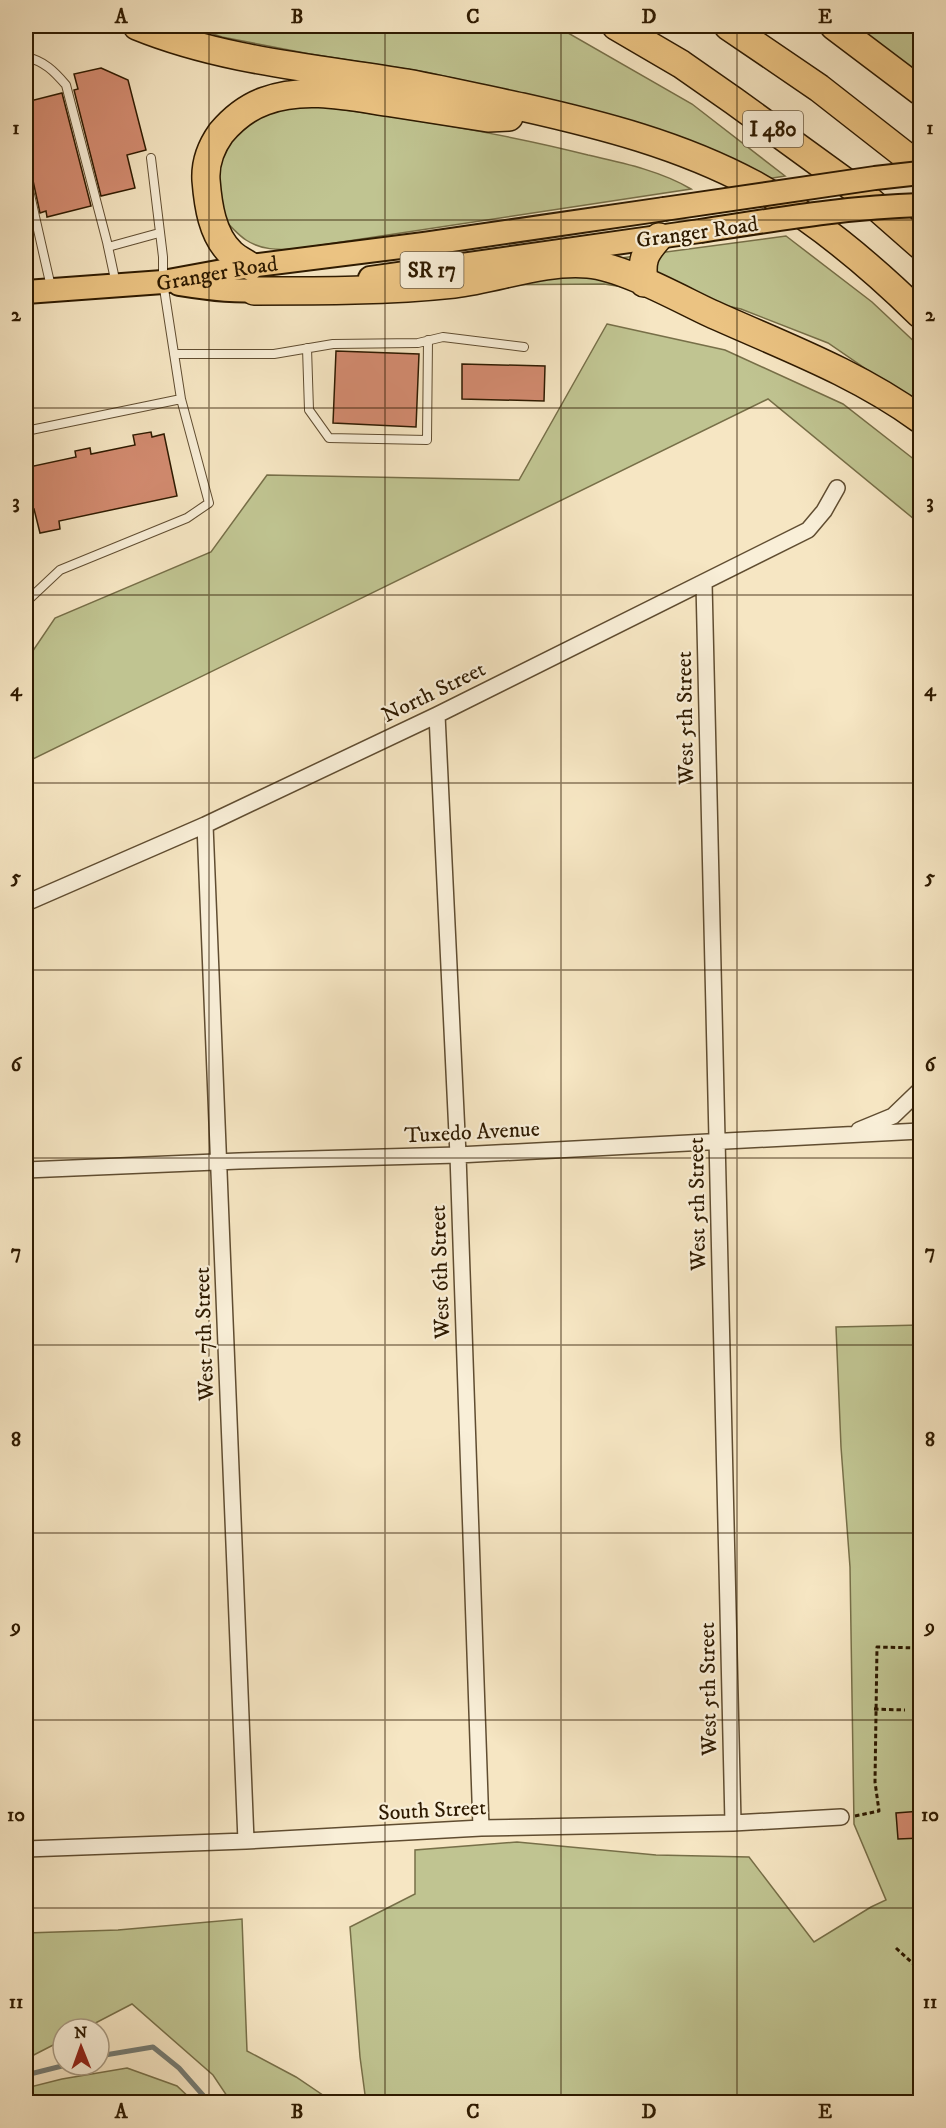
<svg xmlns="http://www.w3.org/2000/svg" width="946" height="2128" font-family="'IM FELL DW Pica',serif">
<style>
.green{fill:#c0c491;stroke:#776f48;stroke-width:1.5}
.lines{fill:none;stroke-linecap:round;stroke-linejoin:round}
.stream{stroke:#747b73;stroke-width:5}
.building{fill:#d38b70;stroke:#2e1a00;stroke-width:1.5}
.service-casing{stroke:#604d31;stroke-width:10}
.minor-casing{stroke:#604d31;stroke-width:18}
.primary-casing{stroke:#2e1a00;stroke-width:26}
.motorway-casing{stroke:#2e1a00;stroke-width:30}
.path{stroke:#2e1a00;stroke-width:3;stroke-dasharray:4.5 3;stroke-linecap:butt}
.service{stroke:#f9efd8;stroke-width:8}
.minor{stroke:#f9efd8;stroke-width:15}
.primary{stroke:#ebc382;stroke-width:22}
.motorway{stroke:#ebc382;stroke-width:27}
.primary-bridge-casing{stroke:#2e1a00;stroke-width:26;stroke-linecap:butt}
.primary-bridge{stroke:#ebc382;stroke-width:22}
.grid{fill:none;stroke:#2e1a00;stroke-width:1.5;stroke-opacity:0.55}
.labels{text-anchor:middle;stroke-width:4.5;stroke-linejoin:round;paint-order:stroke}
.shield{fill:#f9efd8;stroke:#6b5a41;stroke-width:1.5}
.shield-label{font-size:21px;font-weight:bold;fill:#2e1a00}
.street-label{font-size:22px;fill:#2e1a00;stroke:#f9efd8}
.neatline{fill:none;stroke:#2e1a00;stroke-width:2}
.grid-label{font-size:20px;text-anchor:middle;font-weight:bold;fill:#2e1a00}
</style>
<rect width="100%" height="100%" fill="#f6e6c3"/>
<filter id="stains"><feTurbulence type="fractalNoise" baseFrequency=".00333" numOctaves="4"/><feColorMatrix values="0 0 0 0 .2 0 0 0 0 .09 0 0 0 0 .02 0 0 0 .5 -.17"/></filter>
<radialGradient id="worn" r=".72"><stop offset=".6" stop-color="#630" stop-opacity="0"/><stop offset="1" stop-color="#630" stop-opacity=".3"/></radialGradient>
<!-- green -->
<path class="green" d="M190 26H556L692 104 785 176 760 180 567 104 426 72 310 54 222 37Z
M834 26H920V91Z
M301 104C398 117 494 131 588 155 623 163 661 171 691 189L295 249C278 250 261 250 246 240 240 236 227 224 224 217 213 187 216 148 242 127 260 113 280 109 301 104Z
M786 236 872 302 920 347V406L828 343 741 309 687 297 604 284 478 285V277Z
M607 324 725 350 843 404 920 464V524L768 399 31 760 26 746V661L55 618 211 552 267 475 519 480Z
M920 1325V2102H366L360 2057 350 1927 415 1894V1850L517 1842 656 1855 749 1857 814 1942 871 1907 886 1900 854 1824 850 1567 841 1447 836 1327Z
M242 1919 247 2051 296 2077 333 2102H231L213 2075 132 2004 84 2029H63V2040L26 2059V1933L118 1930Z
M127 2068 177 2086 194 2102H26V2088L62 2079Z"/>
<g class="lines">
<!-- stream -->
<path class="stream" d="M99 2056 153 2047 179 2068 209 2102
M26 2075 66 2065"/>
</g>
<!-- building -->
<path class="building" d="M101 68 128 80 146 150 127 155 135 188 101 196 74 90 78 89 74 74Z
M62 93 91 206 47 217 46 211 40 213 32 176 26 171V153L31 152 26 132V102Z
M336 351 419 354 416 427 333 423Z
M462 364 545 366 544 401 462 399Z
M151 432 152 437 164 434 177 496 59 521 60 529 40 533 34 509 30 511 26 491V482L32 481 29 467 76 457 75 451 90 448 91 454 135 445 133 435Z
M921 1811V1838L898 1839 896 1813Z"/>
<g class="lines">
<!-- service casing -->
<g class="service-casing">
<path id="service" d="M26 57C44 61 54 71 66 85L107 242 116 284
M26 177 51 287
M108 247 159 233
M307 348 309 410 329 438 427 440 428 340
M174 354H274L333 344 418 343 443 337 524 347
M26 431 181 399 163 282V257L151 158
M26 602 60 570 187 518 209 503 181 399"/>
</g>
<!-- minor casing -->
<g class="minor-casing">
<path id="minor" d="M704 583 733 1823
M437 715 458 1155 481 1828
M205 825 246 1841
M26 903 205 825 437 715 808 530 824 511 837 488
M859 1130 893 1116 920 1090
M26 1170 239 1161 458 1155 920 1131
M26 1849 246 1841 481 1828 733 1823 841 1817"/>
</g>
<!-- primary casing -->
<g class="primary-casing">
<g id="primary">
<path d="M370 278 700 231"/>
<path d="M179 284C210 289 240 293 272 289"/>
<path id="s1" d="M26 292 163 282 250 266 424 244 664 209"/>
</g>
</g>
<!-- motorway casing -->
<g class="motorway-casing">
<path id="motorway" d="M137 26C223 61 316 68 407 83 445 90 484 99 522 107 602 125 680 145 753 184 814 218 871 266 920 314
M616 26 681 64 734 101 862 194 920 245
M728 26 819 88 920 167
M834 26 920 91
M250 266C244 262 236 258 231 253 212 235 208 205 206 180 205 163 211 147 221 133 232 120 248 107 265 101 305 86 351 97 392 103 424 108 456 113 488 118L509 117
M644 283C641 260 644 254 659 237
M254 291C321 291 388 291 454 284 498 279 543 260 588 264 623 267 678 298 710 313 783 346 855 372 920 419"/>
</g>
<!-- path -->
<path class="path" d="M874 1709 905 1710
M855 1816 879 1811 875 1782 877 1647 920 1648
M896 1948 920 1970"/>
<!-- service -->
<use href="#service" class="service"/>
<!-- minor -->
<use href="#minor" class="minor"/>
<!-- primary -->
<use href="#primary" class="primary"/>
<!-- motorway -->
<use href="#motorway" class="motorway"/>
<!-- primary-bridge casing -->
<g class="primary-bridge-casing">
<path id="primary-bridge" d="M664 209 875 178 920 173
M700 231C773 220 847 207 920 205"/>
</g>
<!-- primary-bridge -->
<use href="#primary-bridge" class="primary-bridge"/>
</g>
<!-- grid -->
<path class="grid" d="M209 26V2102M385 26V2102M561 26V2102M737 26V2102M26 220H920M26 408H920M26 595H920M26 783H920M26 970H920M26 1158H920M26 1345H920M26 1533H920M26 1720H920M26 1908H920"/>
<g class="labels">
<!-- shield labels -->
<g class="shield">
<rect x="743" y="111" width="60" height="36" rx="4.5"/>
<rect x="400.5" y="252" width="63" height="36" rx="4.5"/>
</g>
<g class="shield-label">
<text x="773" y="136">I 480</text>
<text x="432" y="277">SR 17</text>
</g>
<!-- street labels -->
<g class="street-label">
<text transform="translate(697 231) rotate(-8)" y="8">Granger Road</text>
<text dy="8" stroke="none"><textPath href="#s1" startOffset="192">Granger Road</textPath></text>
<text transform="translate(433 691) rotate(-26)" y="8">North Street</text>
<text transform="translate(684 718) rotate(-91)" y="8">West 5th Street</text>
<text transform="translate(472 1131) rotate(-3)" y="8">Tuxedo Avenue</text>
<text transform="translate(696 1204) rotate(-91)" y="8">West 5th Street</text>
<text transform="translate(439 1272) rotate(-92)" y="8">West 6th Street</text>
<text transform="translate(203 1334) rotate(-92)" y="8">West 7th Street</text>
<text transform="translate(707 1689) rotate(-91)" y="8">West 5th Street</text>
<text transform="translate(432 1809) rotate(-3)" y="8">South Street</text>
</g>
</g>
<!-- margin -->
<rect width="946" height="2128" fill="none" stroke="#f6e6c3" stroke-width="66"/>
<!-- north arrow -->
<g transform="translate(81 2047) rotate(359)"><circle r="28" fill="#f9efd8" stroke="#a89a82" stroke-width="1.5"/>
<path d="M0-4.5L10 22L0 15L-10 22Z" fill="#8f2418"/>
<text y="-9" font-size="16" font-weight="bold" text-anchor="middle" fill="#2e1a00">N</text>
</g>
<rect x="33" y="33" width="880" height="2062" class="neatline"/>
<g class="grid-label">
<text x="121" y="23">A</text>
<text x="297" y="23">B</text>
<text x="473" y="23">C</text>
<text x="649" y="23">D</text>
<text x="825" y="23">E</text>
<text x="16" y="134">1</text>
<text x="930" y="134">1</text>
<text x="16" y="321">2</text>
<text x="930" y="321">2</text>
<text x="16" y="508">3</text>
<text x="930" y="508">3</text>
<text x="16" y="696">4</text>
<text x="930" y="696">4</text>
<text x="16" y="883">5</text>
<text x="930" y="883">5</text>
<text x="16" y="1071">6</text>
<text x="930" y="1071">6</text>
<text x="16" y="1258">7</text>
<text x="930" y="1258">7</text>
<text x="16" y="1446">8</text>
<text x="930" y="1446">8</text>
<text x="16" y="1633">9</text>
<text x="930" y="1633">9</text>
<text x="16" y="1821">10</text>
<text x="930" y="1821">10</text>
<text x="16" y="2008">11</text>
<text x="930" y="2008">11</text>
<text x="121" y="2118">A</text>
<text x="297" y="2118">B</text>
<text x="473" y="2118">C</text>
<text x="649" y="2118">D</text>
<text x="825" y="2118">E</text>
</g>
<rect width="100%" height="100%" filter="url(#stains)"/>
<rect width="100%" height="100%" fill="url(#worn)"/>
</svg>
